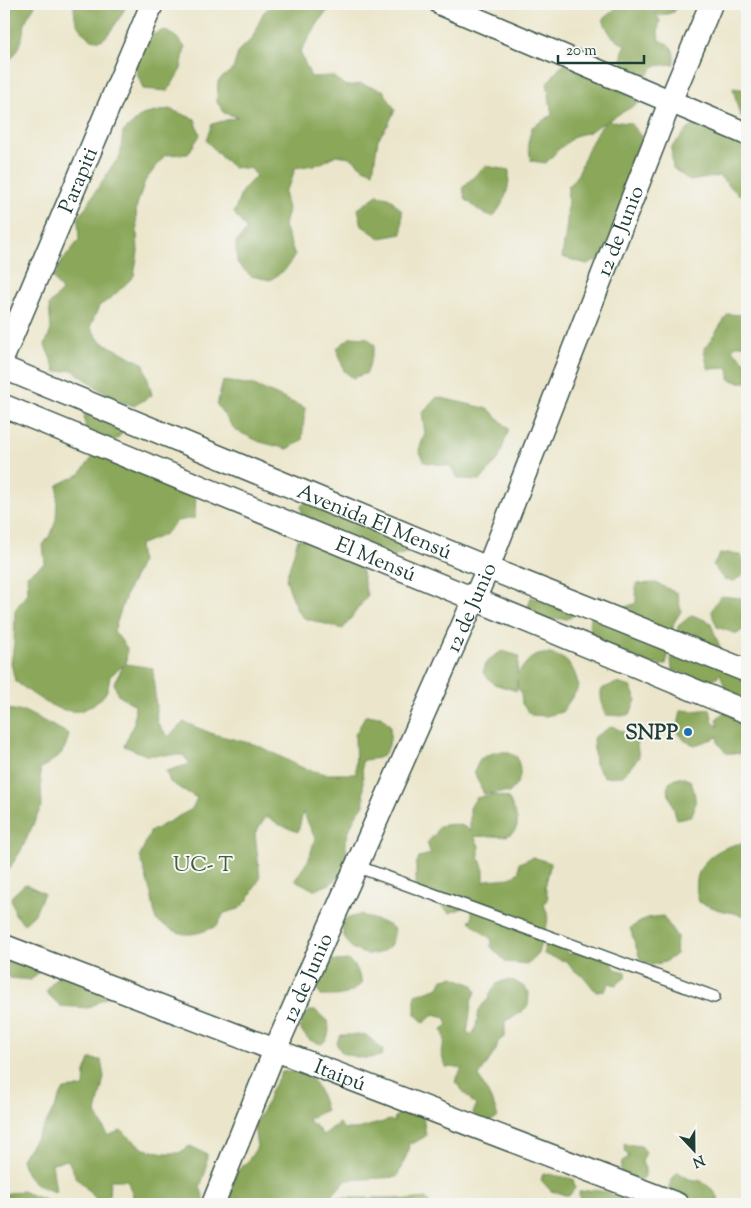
<svg xmlns="http://www.w3.org/2000/svg" width="751" height="1208" font-family="'Sorts Mill Goudy',serif">
<style>
.forest{fill:#8aa75a;stroke:#547247}
.lines{fill:none;stroke-linecap:round;stroke-linejoin:round}
.lane-casing{stroke:#3e564b;stroke-width:14}
.street-casing{stroke:#3e564b;stroke-width:25}
.lane{stroke:#fff;stroke-width:11}
.street{stroke:#fff;stroke-width:22}
.poi-dot{fill:#1f6fb2;stroke:#f6f6f2;stroke-width:2}
.labels{text-anchor:middle;stroke-width:4;stroke-linejoin:round;paint-order:stroke}
.street-label{font-size:21px;fill:#1f3d34;stroke:#f6f6f2}
.poi-label{font-size:21px;font-weight:bold;fill:#1f3d34;stroke:#f6f6f2;text-anchor:end}
.park-label{font-size:21px;fill:#425e40;stroke:#f6f6f2}
</style>
<rect width="100%" height="100%" fill="#f6f6f2"/>
<filter id="ink" filterUnits="userSpaceOnUse"><feTurbulence type="fractalNoise" baseFrequency=".02" numOctaves="2"/><feDisplacementMap in="SourceGraphic" scale="10" xChannelSelector="R" yChannelSelector="G"/><feConvolveMatrix kernelMatrix="1 2 1 2 8 2 1 2 1" color-interpolation-filters="sRGB"/></filter>
<filter id="wash" filterUnits="userSpaceOnUse"><feTurbulence type="fractalNoise" baseFrequency=".0096" numOctaves="4" result="noise"/><feDisplacementMap in="SourceGraphic" scale="20" xChannelSelector="R" yChannelSelector="G"/><feGaussianBlur stdDeviation="1.12" result="paint"/><feColorMatrix in="noise" values="0 0 0 0 0 0 0 0 0 0 0 0 0 0 0 0 0 1.4 0 .05"/><feComposite in="paint" operator="in"/></filter>
<g filter="url(#wash)">
<rect width="100%" height="100%" fill="#ebe6cb"/>
<!-- forest -->
<path class="forest" d="M4 4H36C33 9 28 15 26 21 20 41 23 50 4 65Z
M74 4H127C125 10 109 36 103 39 100 41 96 40 92 39 77 31 74 20 74 4Z
M273 4H334L322 17 300 52 311 77 332 76 346 86 361 84 383 90 395 110 388 125 378 139 373 172 363 168 350 157 336 155 320 164 295 168 291 182 284 192 288 209 284 226 295 255 285 270 270 280 251 276 237 263 236 243 247 230 234 213 242 191 256 176 252 169 233 167 221 157 206 140 212 124 238 117 224 113 217 102 218 81 233 69 239 50 252 39 263 13Z
M621 4H646L652 8V4H679L674 12 660 16 655 12 660 21 658 30 659 40C672 44 675 50 674 64L654 66 646 78 633 81C625 69 617 59 626 45 612 40 608 32 603 19Z
M164 30 176 37 185 47 181 69 168 91 143 89 135 67 147 37Z
M564 63 638 94 637 104 607 121 630 123 652 150 605 256 587 264 562 257 567 223 568 187 578 174 588 149 596 134 605 122 589 132 575 136 558 150 546 163 531 161 528 143 532 127 552 115 547 83Z
M733 88 747 90V115L740 116Z
M169 109 195 119 200 135 188 154 165 155 145 181 136 208 138 252 134 276 111 298 99 306 90 327 100 341 144 364 152 395 134 406 111 398 73 370 56 372 45 345 51 330 49 305 62 291 53 278 63 260 79 240 78 219 112 166 120 157 123 132 142 115Z
M704 118 747 133V195L738 194 719 176 690 181 673 168 671 148 687 130Z
M485 166 509 170C510 189 505 202 493 217L481 212 465 199 463 187Z
M377 195 389 197 402 211V234L380 238 362 226 358 209Z
M728 314 743 315 747 318V343L746 345H736L732 350 747 363V382H738L729 379V368L709 369 707 365 704 350Z
M351 337 368 338 375 345 367 373 353 378 344 371 337 348Z
M223 381 254 385 305 408 302 440 288 449 260 442 235 430 217 405Z
M437 397 489 409 509 429 499 458 481 480 459 479 450 466 424 462 419 450 425 433 422 413Z
M93 403 127 419 122 433 116 440 94 441 86 432 84 416Z
M100 447 196 491 195 518 177 521 164 535 139 545 141 563 127 592 114 631 127 648 126 664 153 668 157 722 168 737 184 722 213 734 257 745 303 768 326 774H356L355 735 365 716H381L390 725C391 736 391 753 378 758 374 759 367 759 362 761L364 805C355 815 348 829 346 843 345 848 348 853 348 858 348 877 329 885 314 890L295 880 309 859 315 838 303 812 298 832 278 824 267 816 255 833 260 878 247 901 239 909 224 913 217 926C188 938 182 937 156 920L151 894 140 856 150 832 192 809 197 798 170 782 166 771 190 764 183 755H146L124 746 134 723 135 705 118 695 114 683 124 665 110 676C108 690 107 695 94 704 90 706 84 710 80 711 56 714 33 694 15 681L11 663 14 644 15 610 28 592 27 575 45 563 43 545 52 532 56 519 58 485 80 474Z
M316 493 389 515 412 525 411 551 388 559 304 525 301 506Z
M298 539 328 543 360 562 367 596 343 629 304 618 297 611 286 579Z
M728 553 740 555 747 566 744 574 734 581 724 580 713 565 720 554Z
M656 583 677 593 681 611 674 623 666 665 650 664 593 640 589 624 599 596 623 608 636 603V584Z
M721 596 741 598 747 600V627L737 634 717 627C710 611 710 610 721 596Z
M531 597 577 613 567 619H552L541 628 527 611Z
M692 615 710 622 722 652 747 666 746 754 726 753 718 743V737L695 745 685 741 677 731 681 710 694 711 710 709 713 722 718 727 717 718 732 707 720 673 717 677 700 683 683 673 672 670 671 660 678 626Z
M502 651 519 656 517 674C521 670 525 663 530 659 543 650 560 653 570 665 575 671 577 680 579 687L562 712 546 716 531 715 522 704 521 692 518 688 517 680V691L494 684 483 673C485 661 492 657 502 651Z
M617 683 631 687 636 700 630 714 622 716 605 715 601 698V689Z
M4 709 24 711 69 734C64 756 58 757 40 769L42 805 22 849 4 877Z
M612 726 636 739 639 757 623 776 604 777 595 764 593 738Z
M495 752H508L517 757C522 774 522 780 509 793L502 792 484 794 474 772 480 759Z
M682 777 691 781C695 794 698 805 691 816L677 819 667 789 670 781Z
M494 794 508 798C515 811 526 831 505 836 501 837 497 836 493 836 486 836 480 837 474 836L479 846V857L484 870V883L487 880 510 878 519 872V863L533 857 551 863 545 887 548 897 544 905C550 917 548 924 543 936 539 948 540 955 528 964L506 962 491 947 492 940 469 921 472 920V905L449 913 441 905 429 899 416 886V865L419 857 431 854 427 843 436 833 439 826C451 824 461 822 470 831V808L476 798Z
M747 842V916L719 910 699 902C688 866 714 847 747 842Z
M25 884 44 893 35 913 24 924 15 914 11 897Z
M361 914C373 921 383 920 394 929 397 962 348 962 343 932 342 928 343 924 343 920Z
M663 916 677 937 676 954 665 962 652 965 640 959 630 928 647 918Z
M4 935 40 946V971L31 980 9 978 4 972Z
M544 941 561 945 569 954 581 951 609 956 615 969 626 972V977L616 985 609 983 605 991 596 992 585 978 572 969 567 961 561 960 544 954Z
M325 957 336 961 348 960 356 967 362 983C348 997 340 996 321 996L315 986Z
M70 963 91 965 105 976 107 997 88 1008 60 1006 46 992 55 979Z
M453 977 473 985 476 993 472 998 467 1034H473C477 1026 477 1019 479 1011 481 1005 485 1003 489 998 490 996 490 993 492 990 502 974 518 980 529 992L528 1006 517 1015 505 1021V1036L498 1042 496 1050 479 1076C485 1090 494 1102 498 1117L486 1123 477 1118 473 1113 476 1106 455 1082 462 1068 445 1067 441 1051C446 1043 445 1038 442 1029L448 1025 445 1017 434 1014 424 1023 415 1014V995L439 987 443 979Z
M309 1011H316L328 1022C330 1031 329 1038 322 1044 310 1042 306 1038 300 1028L303 1018Z
M341 1035H366L383 1050 382 1055C369 1061 355 1057 342 1053L336 1043Z
M90 1059 101 1060 104 1077 96 1113 108 1136 121 1130 144 1149 165 1153H179L190 1146 207 1154 206 1170 200 1187 206 1204H136L127 1180H110L109 1196 97 1200 76 1177 68 1160 52 1163 56 1192C36 1187 26 1179 21 1159L47 1122 64 1089 84 1087 85 1072Z
M292 1071C316 1074 319 1090 326 1110L307 1120 315 1125 323 1135 339 1123 344 1129H358L390 1120 394 1122 395 1117 403 1110 423 1116 426 1136 412 1144 409 1142 408 1152 397 1177 346 1180 330 1198H395L407 1200 426 1198 430 1204H240L226 1195 237 1171 248 1161 257 1147 254 1125 266 1105 271 1090 282 1072Z
M624 1144 641 1146 646 1152 642 1162 645 1169V1176L640 1180 619 1179 622 1161 629 1157 625 1151Z
M678 1172 689 1179 701 1181 712 1189 719 1198 714 1204H683L668 1189 672 1179Z
M543 1173 573 1179 575 1188 569 1196 551 1191 541 1180Z
M593 1190 607 1192 637 1204H580L579 1192Z
M22 1191 45 1200 52 1204H4V1194Z"/>
</g>
<g filter="url(#ink)">
<g class="lines">
<!-- lane casing -->
<g class="lane-casing">
<path id="lane" d="M356 866 714 997"/>
</g>
<!-- street casing -->
<g class="street-casing">
<g id="street">
<path d="M441 4 747 134"/>
<path id="s1" d="M4 355 152 4"/>
<path id="s2" d="M4 368 488 568 747 671"/>
<path id="s3" d="M4 406 474 599 747 712"/>
<path id="s4" d="M4 946 677 1204"/>
<path id="s5" d="M213 1204 275 1050 488 568 670 102 711 4"/>
</g>
</g>
<!-- lane -->
<use href="#lane" class="lane"/>
<!-- street -->
<use href="#street" class="street"/>
</g>
</g>
<!-- markers -->
<circle class="poi-dot" cx="688" cy="732" r="5"/>
<g class="labels">
<!-- street labels -->
<g class="street-label">
<text dy="7" stroke="none"><textPath href="#s1" startOffset="190">Parapiti</textPath></text>
<text dy="7" stroke="none"><textPath href="#s5" startOffset="1055">12 de Junio</textPath></text>
<text dy="7" stroke="none"><textPath href="#s2" startOffset="401">Avenida El Mensú</textPath></text>
<text dy="7" stroke="none"><textPath href="#s3" startOffset="402">El Mensú</textPath></text>
<text dy="7" stroke="none"><textPath href="#s5" startOffset="650">12 de Junio</textPath></text>
<text dy="7" stroke="none"><textPath href="#s5" startOffset="245">12 de Junio</textPath></text>
<text dy="7" stroke="none"><textPath href="#s4" startOffset="360">Itaipú</textPath></text>
</g>
<!-- poi labels -->
<g class="poi-label">
<text x="678" y="739">SNPP</text>
</g>
<!-- park labels -->
<g class="park-label">
<text x="203" y="871">UC- T</text>
</g>
</g>
<!-- margin -->
<rect width="751" height="1208" fill="none" stroke="#f6f6f2" stroke-width="20"/>
<!-- north arrow -->
<g transform="translate(694 1150) rotate(158)" stroke="#f6f6f2" stroke-width="4" paint-order="stroke">
<path d="M0-4L9 19L0 12L-9 19Z" fill="#1f3d34"/>
<text y="-8" font-size="14" font-weight="bold" text-anchor="middle" fill="#1f3d34">N</text>
</g>
<!-- scale -->
<path d="M558 55v8h86v-8" fill="none" stroke="#1f3d34" stroke-width="2.5"/>
<text x="566" y="55" font-size="15" fill="#1f3d34" stroke="#f6f6f2" stroke-width="4" paint-order="stroke">20 m</text>
</svg>
